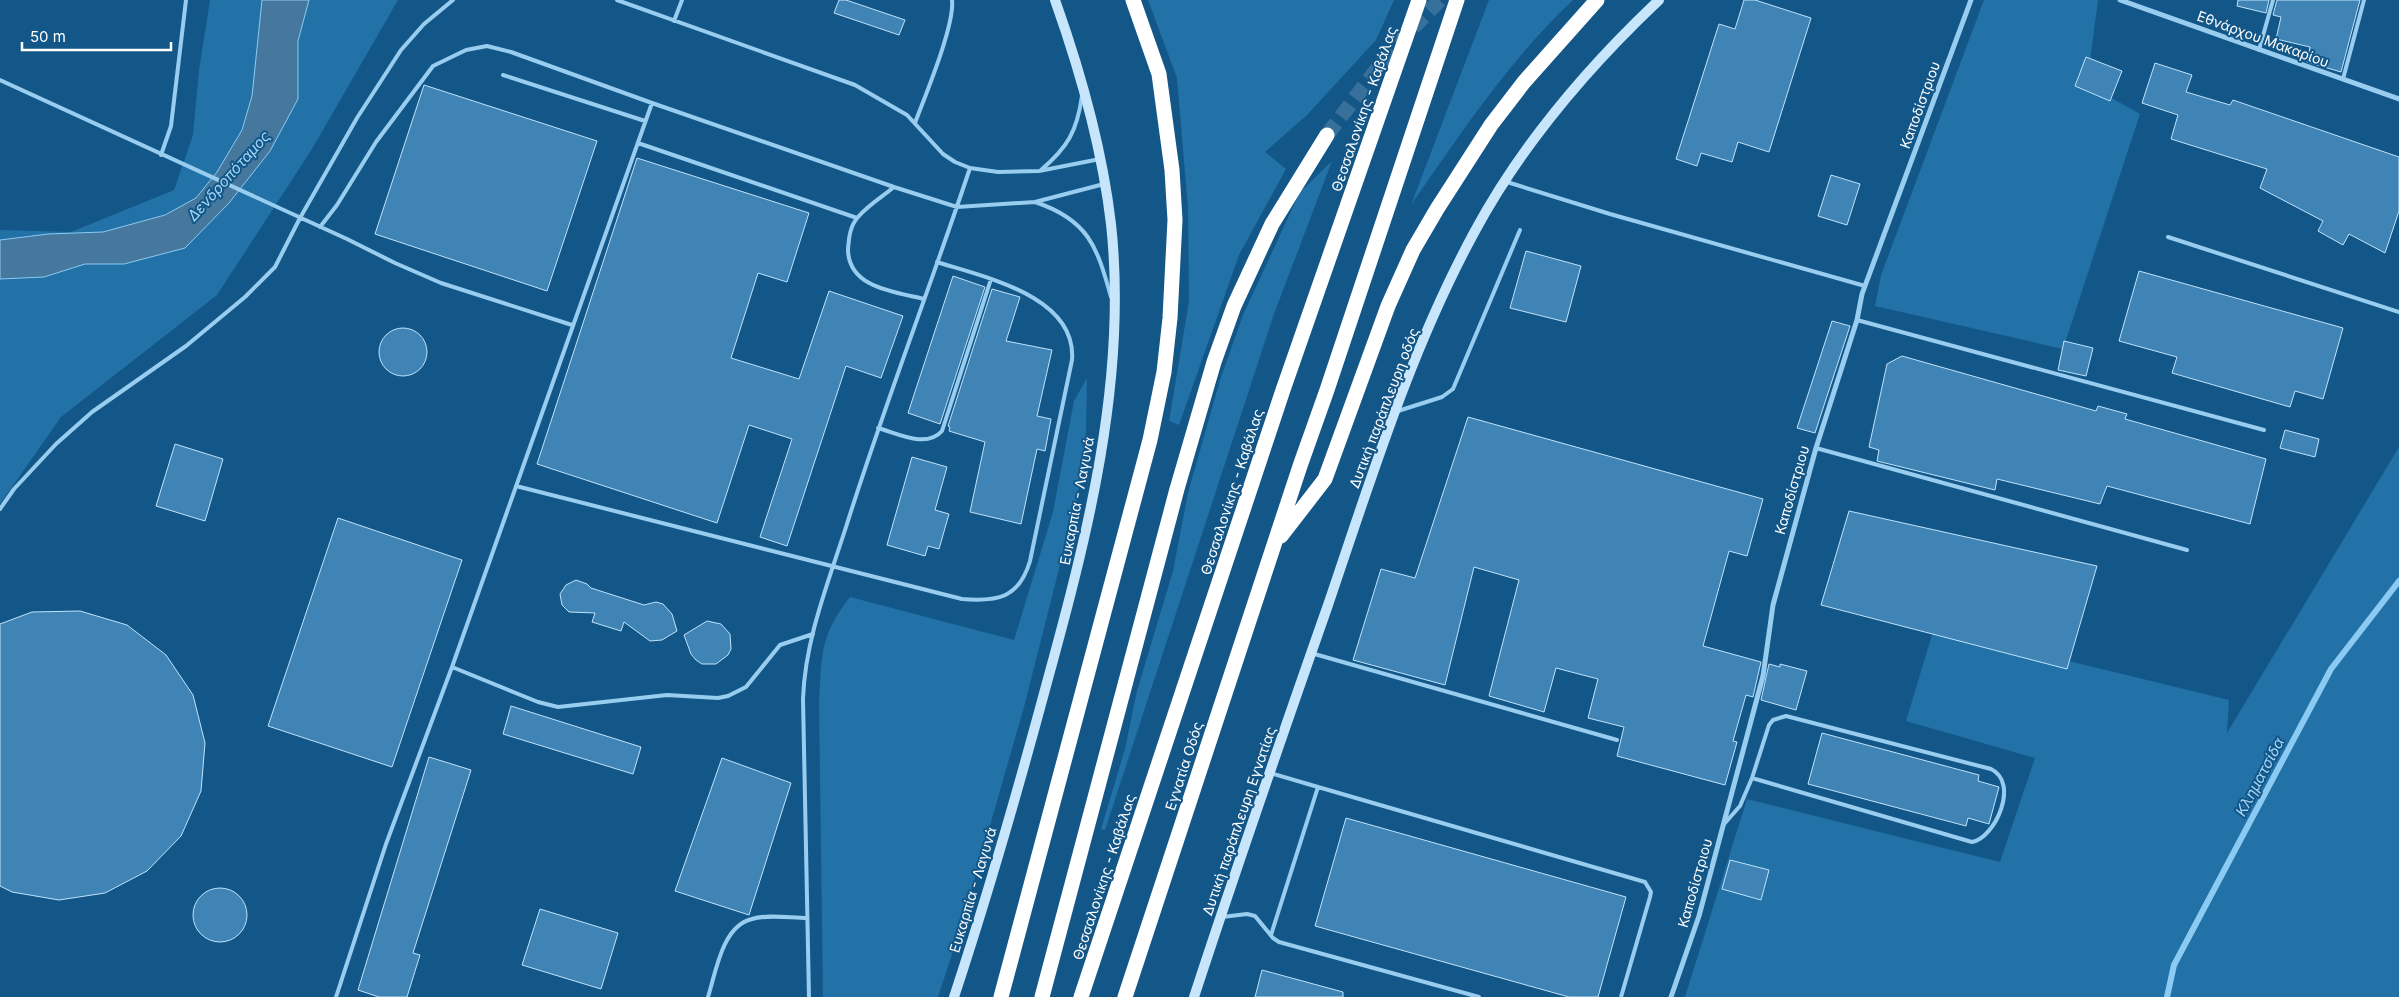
<svg xmlns="http://www.w3.org/2000/svg" width="2399" height="997" font-family="Inter,sans-serif">
<style>
.green{fill:#2271a7}
.water{fill:#46789d;stroke:#8bcaf3}
.lines{fill:none;stroke-linecap:round;stroke-linejoin:round}
.stream{stroke:#8bcaf3;stroke-width:6}
.building{fill:#3f84b5;stroke:#bfe3fc}
.highway-tunnel{stroke:#36709b;stroke-width:15;stroke-dasharray:15 8;stroke-linecap:butt}
.lane{stroke:#99cdf0;stroke-width:4}
.street{stroke:#99cdf0;stroke-width:5}
.secondary{stroke:#c7e5fb;stroke-width:10}
.highway{stroke:#fff;stroke-width:15}
.labels{text-anchor:middle;stroke-width:4;stroke-linejoin:round;paint-order:stroke}
.street-label{font-size:14px;fill:#fff;stroke:#135789}
.water-label{font-size:15px;font-style:italic;fill:#a5d6f7;stroke:#135789}
</style>
<rect width="100%" height="100%" fill="#135789"/>
<!-- green -->
<path class="green" d="M210 0H398L312 149 217 295 61 417 0 504V230L71 232 174 190 193 135 199 70Z
M1148 0H1394L1376 40 1307 115 1265 152 1286 169 1239 255 1179 425 1169 421 1189 301 1188 208 1177 78Z
M1489 0H1573C1509 60 1461 133 1411 205Z
M1984 0H2098L2087 84 2140 114 2063 349 1875 306 1881 275Z
M1332 161 1274 314 1105 830 1101 829 1125 749 1137 691 1173 571 1188 493 1220 380 1243 315 1300 192Z
M1087 378 1086 432 1078 494 1024 707 960 930 938 997H823L819 703C822 654 819 637 850 597L1014 640 1053 512 1074 401Z
M2399 447V997H1685L1747 799 2000 862 2035 758 1906 721 1934 628 2229 700 2227 733Z"/>
<!-- water -->
<path class="water" d="M262 0H309L298 41V99L270 151 229 203 185 248 124 264H85L44 277 0 279V240L48 234 103 232 165 215 196 198 217 172 242 130 252 96Z"/>
<g class="lines">
<!-- stream -->
<path class="stream" d="M2167 997 2174 965 2331 669 2399 581"/>
</g>
<!-- building -->
<path class="building" d="M839 0H846L905 20 899 35 834 13Z
M1744 0H1755L1811 18 1769 152 1738 142 1732 162 1701 153 1697 166 1676 159 1719 24 1735 29Z
M2238 0H2269L2266 13 2237 6Z
M2277 0H2360L2341 72 2307 62 2310 47 2276 39 2281 17 2273 15Z
M2086 57 2122 71 2110 101 2075 86Z
M2155 63 2192 75 2186 92 2230 105 2233 100 2399 157V211L2385 253 2349 234 2343 245 2318 231 2323 221 2260 188 2267 169 2171 139 2178 115 2142 103Z
M424 85 597 141 547 291 375 234Z
M637 158 809 213 787 282 758 273 731 358 799 379 829 291 903 316 881 378 846 366 787 546 760 537 792 439 749 425 717 523 537 464Z
M1831 175 1860 184 1847 225 1818 216Z
M1526 251 1581 266 1566 322 1510 308Z
M2139 271 2343 328 2323 399 2295 391 2290 407 2172 373 2177 357 2119 341Z
M953 276 985 287 940 424 908 413Z
M992 289 1020 297 1006 341 1052 350 1037 416 1051 419 1045 451 1037 449 1021 524 970 512 985 442 949 431 950 427 948 426Z
M1832 321 1850 326 1815 433 1797 428Z
M379 352a24 24 0 1 1 48 0a24 24 0 1 1-48 0Z
M2064 341 2093 348 2086 376 2058 370Z
M1902 356 2096 411 2098 406 2127 414 2125 419 2266 459 2250 524 2107 486 2100 504 1997 479 1995 490 1877 461 1879 450 1869 447 1887 364Z
M1468 417 1763 499 1747 556 1729 551 1703 646 1761 662 1753 697 1746 695 1733 741 1737 742 1725 785 1617 756 1624 727 1588 718 1598 679 1556 668 1544 712 1489 696 1519 580 1474 567 1445 685 1353 660 1381 569 1415 578Z
M2285 430 2319 439 2315 457 2280 448Z
M175 444 223 459 205 521 156 506Z
M912 457 947 467 935 510 949 514 939 549 928 546 925 556 887 545Z
M1849 511 2097 566 2067 669 1821 605Z
M338 518 462 560 392 767 268 726Z
M576 580 587 584 591 588 644 605 656 602 663 604 672 614 677 631 662 640 650 641 624 622 621 631 592 622 595 613 569 612 562 605 560 594 566 585Z
M80 611 127 625 166 655 193 695 205 743 201 791 181 836 147 871 105 893 59 900 12 892 0 886V624L32 612Z
M707 621 721 624 730 634 731 649 728 655 716 664H702L696 660 691 654 684 635Z
M1769 664 1780 667V664L1807 671 1796 710 1761 700Z
M511 706 641 747 633 774 503 734Z
M1822 733 1979 775 1978 781 1999 787 1989 824 1968 818 1966 826 1808 784Z
M429 757 471 770 413 953 420 955 407 997H379L358 990Z
M722 758 791 783 749 915 675 891Z
M1346 818 1626 897 1598 997H1569L1315 926Z
M1730 860 1769 870 1761 900 1722 889Z
M193 915a27 27 0 1 1 54 0a27 27 0 1 1-54 0Z
M540 909 618 933 601 989 522 965Z
M1262 970 1343 992V997H1255Z"/>
<g class="lines">
<!-- highway-tunnel -->
<path class="highway-tunnel" d="M1327 135 1393 48 1440 0"/>
<!-- lane -->
<path class="lane" d="M617 0 855 85 907 115 943 154 955 162 970 168 998 172 1039 171 1100 159
M674 21 682 0
M2259 50 2273 0
M503 75 645 121
M2343 79 2364 0
M0 80 347 239 395 263 441 283 572 325
M915 123C925 96 955 25 952 0
M638 143 857 218
M161 155 171 126 186 0
M1041 170C1068 147 1077 131 1082 96
M1507 182 1610 214 1865 286
M894 187C882 197 868 205 858 217 850 226 849 237 848 249 848 288 895 292 924 299
M1035 202C1089 220 1097 247 1111 297
M320 227 337 205 376 142 433 66 466 50 487 46 511 52 652 103 894 187 957 207 1035 202 1104 184
M2168 237 2399 312
M1857 320 2264 430
M1398 411 1442 397 1453 389 1520 230
M878 428C897 433 926 449 942 431L991 279
M1816 448 2187 550
M516 486 962 599C998 602 1019 598 1030 561L1072 360C1077 296 984 277 937 262
M0 509 14 489 56 444 92 412 186 346 245 297 275 267 300 218 357 118 401 50 424 24 453 0
M1311 653 1617 740
M452 667 538 702 558 707 667 695 718 698 728 696 746 687 780 645 813 634
M1270 773 1318 787
M1725 823 1740 806 1752 778 1972 842C1995 838 2020 783 1991 769L1786 716 1773 720 1769 725 1752 778
M1222 917 1247 914 1255 916 1273 938 1279 942 1479 997
M1271 935 1318 787 1645 882 1651 892 1650 897 1621 997
M336 997 386 844 452 667 652 103
M708 997C716 972 722 926 752 919 769 914 790 918 807 918
M809 997 803 699C805 640 828 583 846 527 884 406 930 288 970 168"/>
<!-- street -->
<path class="street" d="M2120 0 2399 99
M1671 997 1699 916 1763 676 1773 605 1816 448 1857 320 1862 294 1971 0"/>
<!-- secondary -->
<path class="secondary" d="M954 997C988 894 1018 790 1046 686 1087 537 1128 380 1111 224 1102 147 1081 73 1055 0
M1194 997C1237 866 1282 736 1328 605 1371 479 1411 348 1475 231 1522 144 1588 67 1659 0"/>
<!-- highway -->
<path class="highway" d="M1281 536 1325 479 1388 306 1413 250 1437 209 1491 125 1524 82 1597 0
M1001 997 1150 440 1164 372 1170 318 1175 220 1172 170 1159 74 1133 0
M1042 997 1177 489 1214 362 1234 306 1272 224 1327 135
M1081 997 1283 390 1419 0
M1125 997 1300 466 1327 390 1457 0"/>
</g>
<g class="labels">
<!-- street labels -->
<g class="street-label">
<text transform="translate(2263 39) rotate(20)" y="5">Εθνάρχου Μακαρίου</text>
<text transform="translate(1920 105) rotate(-70)" y="5">Καποδίστριου</text>
<text transform="translate(1364 109) rotate(-71)" y="5">Θεσσαλονίκης - Καβάλας</text>
<text transform="translate(1384 408) rotate(-69)" y="5">Δυτική παράπλευρη οδός</text>
<text transform="translate(1792 490) rotate(-74)" y="5">Καποδίστριου</text>
<text transform="translate(1232 492) rotate(-72)" y="5">Θεσσαλονίκης - Καβάλας</text>
<text transform="translate(1077 501) rotate(-79)" y="5">Ευκαρπία - Λαγυνά</text>
<text transform="translate(1184 766) rotate(-72)" y="5">Εγνατία Οδός</text>
<text transform="translate(1239 821) rotate(-71)" y="5">Δυτική παράπλευρη Εγνατίας</text>
<text transform="translate(1104 877) rotate(-72)" y="5">Θεσσαλονίκης - Καβάλας</text>
<text transform="translate(1695 883) rotate(-74)" y="5">Καποδίστριου</text>
<text transform="translate(973 890) rotate(-73)" y="5">Ευκαρπία - Λαγυνά</text>
</g>
<!-- water labels -->
<g class="water-label">
<text transform="translate(229 176) rotate(-48)" y="5">Δενδροπόταμος</text>
<text transform="translate(2260 777) rotate(-62)" y="5">Κληματσίδα</text>
</g>
</g>
<!-- scale -->
<path d="M22 42v8h149v-8" fill="none" stroke="#ffffff" stroke-width="2.5"/>
<text x="30" y="42" font-size="15" fill="#ffffff" stroke="#135789" stroke-width="4" paint-order="stroke">50 m</text>
</svg>
